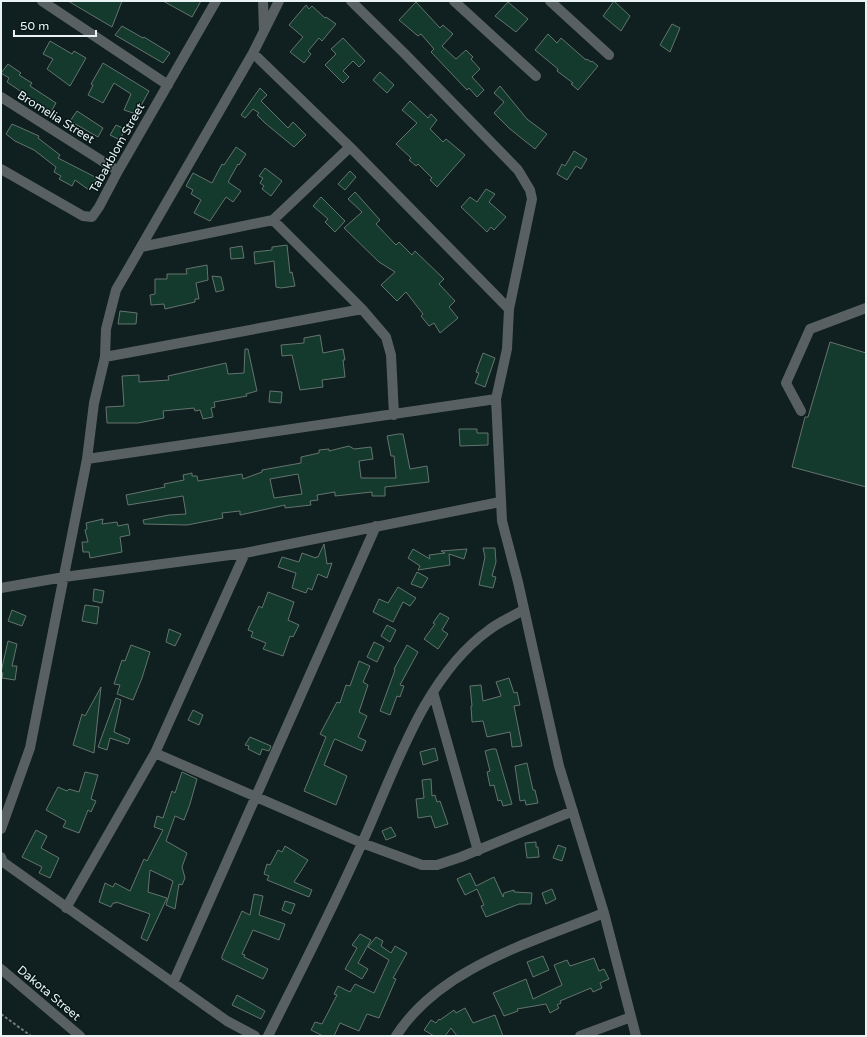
<svg xmlns="http://www.w3.org/2000/svg" width="867" height="1037" font-family="'Varela Round',sans-serif">
<style>
.building{fill:#143a2e;stroke:#64746d;fill-rule:evenodd}
.lines{fill:none;stroke-linecap:round;stroke-linejoin:round}
.path{stroke:#6f7b7b;stroke-width:2;stroke-dasharray:3 2;stroke-linecap:butt}
.minor{stroke:#596062;stroke-width:10}
.labels{text-anchor:middle;stroke-width:3;stroke-linejoin:round;paint-order:stroke}
.street-label{font-size:12px;fill:#e9f3f3;stroke:#071616}
</style>
<rect width="100%" height="100%" fill="#101f1f"/>
<!-- building -->
<path class="building" d="M68 1H122L112 27Z
M163 1H201L192 17Z
M614 1 630 16 621 31 603 16Z
M416 2 440 28 443 25 453 34 442 46 456 59 466 50 473 57 471 59 480 69 472 77 484 90 477 97 469 88 467 90 431 52 434 49 421 34 418 36 399 20Z
M508 2 528 19 516 32 495 16Z
M306 5 309 9 312 6 325 18 326 17 336 24 322 41 319 38 308 51 311 54 304 63 290 52 303 37 289 25Z
M672 24 680 28 670 52 660 45Z
M122 26 143 38 144 37 170 53 163 63 115 35Z
M548 34 557 43 561 38 586 60 587 59 591 62 592 61 598 66 578 90 571 84 573 83 557 71 558 69 535 50Z
M343 38 365 61 359 67 353 61 343 71 349 77 343 83 325 65 336 54 331 49Z
M50 41 72 54 74 51 86 58 70 86 47 69 53 59 43 54Z
M103 63 149 91 137 113 134 112 133 113 124 110 131 94 114 83 103 103 88 95 93 85 91 84Z
M8 64 21 73 19 75 32 83 30 86 56 103 51 112 7 82 9 78 1 73Z
M380 72 394 85 387 93 373 80Z
M500 86 527 119 547 134 535 149 510 129 494 113 504 102 494 93Z
M260 88 267 95 261 101 288 128 293 122 306 135 294 147 265 123 257 115 259 113 253 109 245 118 241 115Z
M410 101 428 118 431 114 437 120 430 129 443 142 446 139 465 155 437 187 430 180 432 178 418 164 416 166 409 160 411 158 396 144 417 123 402 110Z
M77 111 103 128 98 137 70 121Z
M12 124 39 136 38 138 60 155 58 158 97 178 90 188 89 190 75 180 72 186 59 179 61 176 54 172 56 167 34 150 15 141 6 134Z
M116 125 125 129 120 140 110 135Z
M236 147 246 154 239 165 238 164 228 182 241 191 233 202 226 197 210 221 194 213 201 200 191 194 193 190 186 186 193 173 212 183 222 164 224 165Z
M574 151 587 159 581 169 576 166 567 180 557 174 562 164 565 166Z
M265 168 282 181 271 196 262 189 264 186 260 183 263 178 259 176Z
M350 171 356 177 345 190 338 184Z
M486 189 495 194 489 202 506 217 494 230 491 227 487 232 461 207 470 197 477 202Z
M355 192 380 220 376 224 396 245 399 242 412 255 415 251 444 279 439 284 455 301 449 307 458 318 440 333 434 323 429 326 421 316 423 314 406 292 397 301 381 285 395 272 379 262 344 228 362 212 348 199Z
M321 197 345 221 335 232 325 222 328 219 313 206Z
M287 245 290 273 292 272 295 286 281 288 276 287 274 261 255 264 254 252 272 250V247Z
M242 246 244 258 231 259 230 248Z
M207 265 208 280 196 283 199 299H195V302L165 309 164 304 151 305 150 295 155 294V279H167V274H187L186 269Z
M212 276 221 277 224 290 216 292Z
M120 311 137 313 136 324H118Z
M320 335 323 353 343 349 345 360H343L345 377 322 380 323 387 300 390 292 355 282 356 281 345 304 343V338Z
M830 342 866 353V487L792 467 805 417H808Z
M245 349H248L257 391 246 394 247 396 214 402 215 407 211 408 213 417 203 419 200 410 195 411 194 408 163 411 164 418 138 423H107L106 407 124 406 122 376 139 375V382L169 380 168 376 226 363 228 374 244 373Z
M483 353 495 358 485 387 475 383 479 373 476 372Z
M270 391 282 392 281 403 269 402Z
M459 429H477V433H488V445L460 446Z
M398 434H403L410 469 427 466 429 482 385 487V496H372V492L335 496V492L317 495 318 500 310 501 311 505 285 508V505L240 515V511L222 513 223 518 187 525 144 524 143 520 169 515 186 514 183 496 128 505 126 495 165 487 164 484 184 480 183 475 192 473V476H197L198 481 242 474 243 479 262 472V470L301 463V457L319 453V450L329 449V451L349 446 354 449 371 447 373 459 359 461 361 478H396L394 456H391L387 436ZM298 474 302 494 274 498 270 479Z
M103 519 102 524 117 522 118 526 128 524 130 535 120 537 122 552 90 558 89 552H83L82 542H88L85 530 87 529 86 523Z
M324 544 327 564 332 563 327 578 318 574 312 590 308 588 306 593 292 588 296 573 278 567 282 557 299 562 302 553 316 558V557H318Z
M483 548H495L496 562 492 576 496 577 493 588 479 585 485 557Z
M413 549 430 559 429 555 445 553 441 551 467 549 464 559 449 554 450 565 418 570 420 566 408 558Z
M417 572 428 578 422 588 411 584Z
M398 587 416 598 410 606 403 602 393 622 373 612 379 599 388 603Z
M94 589 104 591 102 603 93 601Z
M268 592 294 602 288 620 299 625 293 637 290 636 283 656 263 649 266 643 251 637 253 632 248 630 259 606 262 608Z
M85 605 99 607 97 624 82 621Z
M12 610 26 616 22 626 8 621Z
M440 613 449 618 442 630 448 634 438 649 424 639 435 624 433 623Z
M387 625 396 630 390 642 381 636Z
M169 629 181 634 175 646 166 642Z
M8 641 17 644 12 666H17L15 680 2 678 3 673 1 672Z
M374 642 384 647 377 662 367 657Z
M131 645 150 652 142 678 133 700 117 694 120 685 114 684 122 660 125 661Z
M407 645 418 652 400 685 404 686 400 697 397 696 390 715 380 711 395 670 394 669Z
M359 661 370 666 363 682 368 685 359 712 367 716 358 737 366 741 362 751 335 739 334 740 324 765 347 776 336 805 304 791 326 737 320 734 337 702 340 703 346 685 350 686Z
M509 678 514 693 517 692 520 705 514 706 522 746 512 747 510 732 487 737 483 721 472 722 471 706H472L470 686 481 685 483 701 501 696 496 682Z
M101 687 94 753 73 745 82 714 85 716Z
M116 698 121 700 114 732 130 739 128 744 110 738 107 750 98 747Z
M193 710 203 715 199 725 188 720Z
M250 737 271 746 269 751 262 749 260 755 248 749 249 746 245 745Z
M435 748 438 760 423 765 420 752Z
M492 749H496L512 804 503 806 501 800 498 801 494 785 490 786 487 772 490 771 485 751Z
M527 763 533 790H535L538 803 526 805 525 800 520 801 515 766Z
M85 772 98 775 91 799 96 801 91 812 88 810 79 833 63 827 66 821 46 810 58 787 67 791 69 789 79 792Z
M182 772 197 779 190 804 184 820 175 816 166 841 187 853 182 867 185 878 182 885 179 884 175 909 166 905 173 881 150 870 148 892 167 898 147 941 141 938 150 914 116 902V903H113L111 907 99 902 105 883 113 887 115 883 130 891 144 859 147 861 163 830 154 827 157 816 163 818 172 791 175 793Z
M431 779 432 796 435 795 437 802 440 801 448 824 435 828 431 816 418 818 416 799 424 798 422 780Z
M391 827 396 836 386 840 382 831Z
M36 830 47 836 41 848 59 858 50 878 39 873 42 867 22 857Z
M536 842V847H538L539 857 527 858 525 843Z
M558 845 566 848 562 861 553 858Z
M285 846 308 860 294 882 312 890 309 897 267 880 269 876 264 874 267 864 270 865 278 850 282 852Z
M470 873 476 886 494 877 503 897 504 893 514 890V892L532 893 531 904H519L486 917 481 906 484 905 477 889 465 895 457 879Z
M552 889 556 899 546 904 542 893Z
M254 894 263 896 259 915 285 924 279 940 253 930 242 954 245 955 244 957 268 969 263 979 222 959V956L242 911 250 915Z
M285 901 295 904 291 914 282 910Z
M360 934 371 940 358 963 368 969 362 979 345 969 357 948 352 945Z
M376 937 383 941 381 946 391 953 395 946 407 953 393 978 396 979 379 1018 367 1014 359 1031 340 1023 334 1036H323L311 1030 315 1022 322 1024 337 995 334 994 338 986 350 992 355 984 374 993 389 960 368 947Z
M543 956 549 970 533 977 527 962Z
M594 958 599 971 604 969 609 979 600 983 602 988 593 992 591 988 560 1001 561 1003 557 1005 559 1008 550 1013 546 1004 517 1009 518 1011 504 1016 493 993 526 979 533 999 562 985 554 965 567 960 570 966Z
M237 995 265 1011 261 1019 232 1005Z
M465 1008 473 1023 495 1015 503 1036H457L451 1028 445 1036H434L424 1030 431 1020 436 1023 439 1019 440 1020 454 1010 456 1013Z"/>
<g class="lines">
<!-- path -->
<path class="path" d="M1 1014 31 1036"/>
<!-- minor -->
<path class="minor" d="M42 1 168 85
M263 1 264 31
M351 1 404 53 518 170 530 190 532 199 509 309 507 349 496 399 502 521 518 582 559 766 604 913 636 1036
M454 1 536 76
M550 1 609 55
M253 53 350 147 509 309
M1 97 118 171
M1 169 83 216 92 217 99 207 118 171 216 1
M273 220 362 309 386 337 391 355 394 415
M141 247 273 220 350 147
M105 357 362 309
M801 411 786 383 810 329 866 308
M87 459 496 399
M1 588 64 577 245 553 500 502
M433 692 478 851
M155 753 362 843 422 865H437L461 857 573 811
M1 829 30 748 87 459 94 403 105 357 106 329 116 290 253 53 279 1
M1 857 3 862 227 1021 255 1036
M66 908 155 753 245 553
M1 969 80 1036
M173 983 376 526
M268 1036C300 972 333 908 362 843 394 773 423 677 489 630 499 622 512 617 523 610
M396 1036C440 967 533 942 604 913
M580 1036 631 1017"/>
</g>
<g class="labels">
<!-- street labels -->
<g class="street-label">
<text transform="translate(56 117) rotate(32)" y="4">Bromelia Street</text>
<text transform="translate(117 148) rotate(-61)" y="4">Tabakblom Street</text>
<text transform="translate(49 993) rotate(40)" y="4">Dakota Street</text>
</g>
</g>
<!-- border -->
<rect width="867" height="1037" fill="none" stroke="#e9f3f3" stroke-width="4"/>
<!-- scale -->
<path d="M14 30v6h82v-6" fill="none" stroke="#e9f3f3" stroke-width="2"/>
<text x="20" y="30" font-size="12" fill="#e9f3f3" stroke="#071616" stroke-width="3" paint-order="stroke">50 m</text>
</svg>
